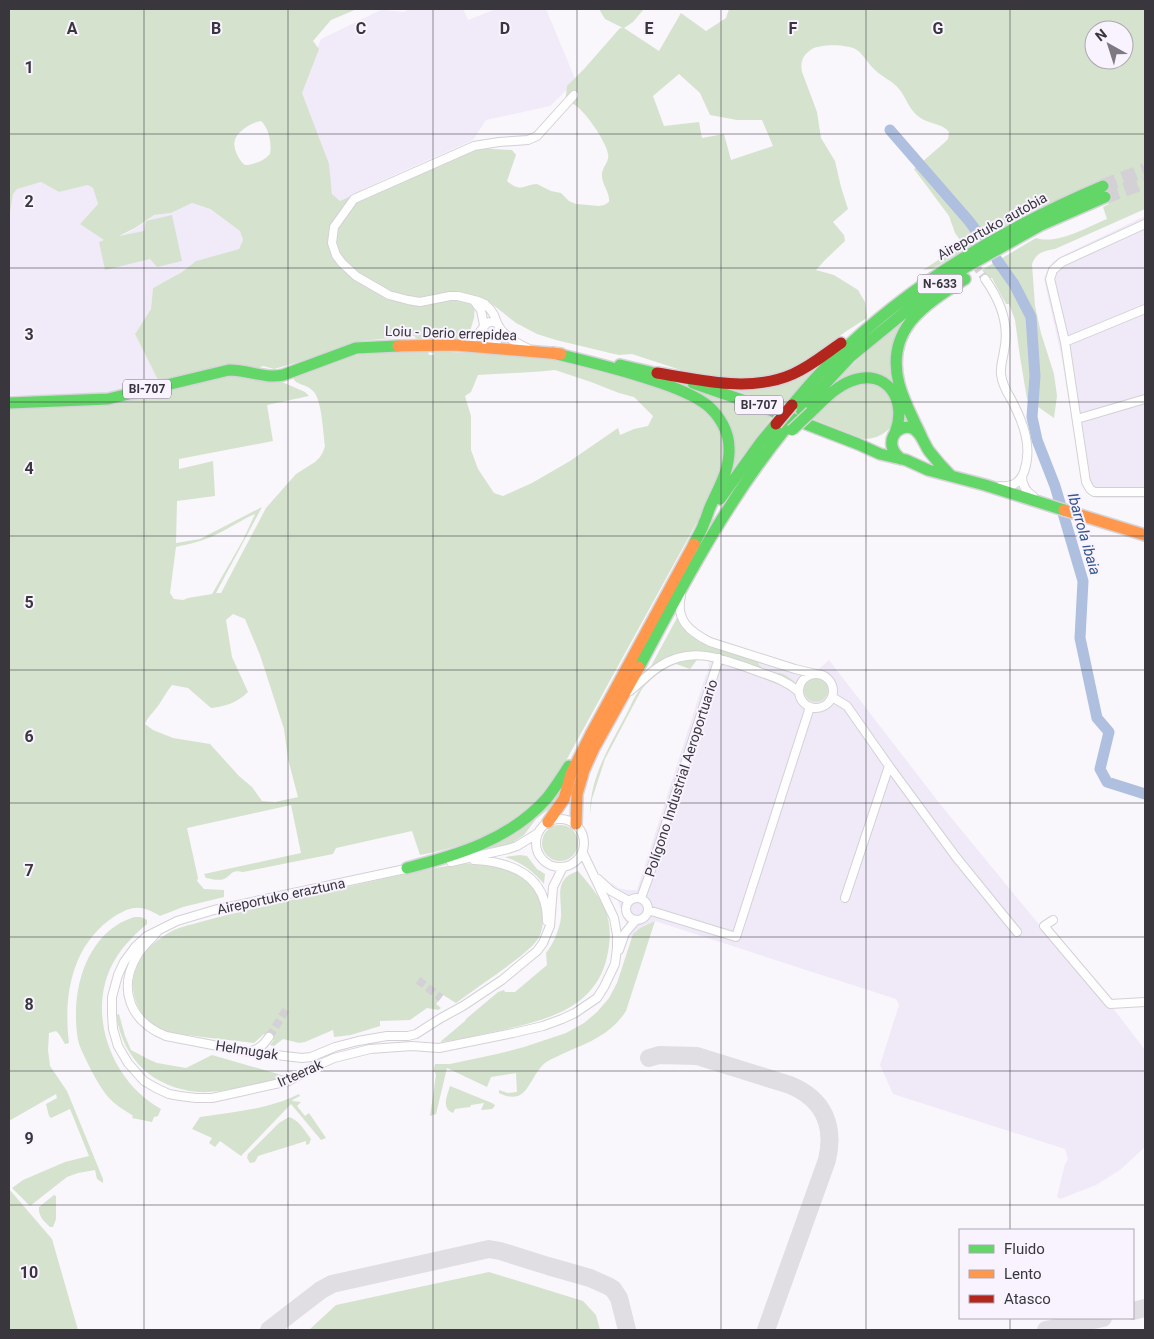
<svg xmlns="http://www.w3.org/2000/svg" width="1154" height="1339" font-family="Roboto,sans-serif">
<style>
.industrial{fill:#f0eaf8}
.education{fill:#f1eaf8}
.green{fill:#d5e3ce;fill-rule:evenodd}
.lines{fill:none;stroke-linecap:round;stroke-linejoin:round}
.river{stroke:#aebfdf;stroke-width:11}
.taxiway{stroke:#e0dee2;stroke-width:18}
.street-tunnel{stroke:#d3d0d6;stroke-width:8;stroke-dasharray:8 4;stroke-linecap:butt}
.highway-tunnel{stroke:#d3d0d6;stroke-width:14;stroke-dasharray:14 7;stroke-linecap:butt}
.street-casing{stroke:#d4d1d6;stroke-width:10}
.fast-casing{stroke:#d5d4d7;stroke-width:14}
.slow-casing{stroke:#d5d4d7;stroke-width:14}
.jam-casing{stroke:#d5d4d7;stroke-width:14}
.street{stroke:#fefeff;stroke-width:8}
.fast{stroke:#63d668;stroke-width:11}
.slow{stroke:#ff974d;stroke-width:11}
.jam{stroke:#b3261e;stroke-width:11}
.fast-bridge-casing{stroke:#d5d4d7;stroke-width:14;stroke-linecap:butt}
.jam-bridge-casing{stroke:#d5d4d7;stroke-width:14;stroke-linecap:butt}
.fast-bridge{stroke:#63d668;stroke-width:11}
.jam-bridge{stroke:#b3261e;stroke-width:11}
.grid{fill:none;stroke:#39373d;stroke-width:1;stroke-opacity:0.55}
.labels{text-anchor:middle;stroke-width:4;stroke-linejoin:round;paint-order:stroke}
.shield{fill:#f8f3ff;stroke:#726f77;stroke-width:1}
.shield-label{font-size:12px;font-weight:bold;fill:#39373d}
.street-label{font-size:14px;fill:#39373d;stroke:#f8f3ff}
.water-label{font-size:15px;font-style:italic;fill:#35558d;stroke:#f8f3ff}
.grid-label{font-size:16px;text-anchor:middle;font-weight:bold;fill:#39373d;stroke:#f8f3ff;stroke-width:4;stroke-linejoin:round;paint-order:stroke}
</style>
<rect width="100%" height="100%" fill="#f9f6fc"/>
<!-- industrial -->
<path class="industrial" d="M1145 216V498H1096L1088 494 1083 487 1062 359 1044 279 1047 271 1053 262 1060 257Z
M719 641 774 658 806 667 819 669 829 660 940 804 1046 933 1110 1004 1145 1050V1147L1120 1170 1096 1185 1060 1199 1057 1197 1065 1164 1068 1159 1065 1149 893 1094 880 1065 899 1005 896 999 655 921 636 931 631 937 611 882 618 888 627 890H637L706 674 707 675 709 667 708 665Z"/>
<!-- education -->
<path class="education" d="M411 9H463L468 20 496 9H546L576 81 550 106 486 120 473 140 383 180 362 190 344 205 333 198 332 189 300 92 321 39 381 10 403 12Z
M41 182 59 192 88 185 93 188 98 204 80 224 112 240 135 229 154 215 171 213 192 203 209 209 240 231 243 240 239 249 196 261 182 272 153 288 151 309 135 334 159 382 109 396 9 395V220L13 194 16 189Z"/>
<!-- green -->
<path class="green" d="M9 9H357L331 20 313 41 319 49 302 93 329 164 332 194 340 201 461 147 512 150 516 155 507 181C521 193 523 185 537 184L551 191 561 193 569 201 576 204 599 206 604 205 609 202C610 192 602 185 602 176 601 168 610 162 608 154 606 141 584 109 572 103 569 102 568 103 565 103L567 86 584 69 620 28H623L605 19 599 9H644L633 22 624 28 659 51 681 13 706 31 726 18 729 9H1145V166L1144 167 1145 209 1055 249C1043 251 1036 253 1032 264L1035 306 1041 333 1054 374 1057 396 1054 418 1027 399 1020 357 1015 320 1009 304H1006L992 278H988L982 270 1036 238C1058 245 1087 227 1107 219L1103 207 1109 204 1101 182 1028 216 1024 214 932 269 923 270 961 245 960 240 955 233 949 216 914 169 944 143 948 139 949 132C942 123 928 124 919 117 909 110 906 97 899 89 893 81 882 77 875 70 868 64 864 55 857 50 847 44 822 44 812 49 803 55 800 61 802 72L817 112 821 138 835 161 841 187 848 209 833 222 844 235 845 241 825 260 816 270 834 275 858 290 865 302 867 318 845 332 817 354 788 370 761 378 699 376 632 354 619 355 610 353 556 340 537 334 516 323 487 300 481 298H478L475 305 474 318 468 338 418 340 414 336 360 341 316 357 274 369 263 366 256 369 159 382 135 334 151 309 153 288 182 272 196 261 239 249 243 240 240 231 210 209 192 203 171 213 154 215 135 228 119 236 144 231 146 221 172 215 182 261 157 267 150 259 105 270 99 242 104 240 80 224 98 204 93 188 88 185 59 192 41 182 17 189 13 194 9 220ZM1094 30H1124V60H1094ZM679 74 700 93 710 115 737 120H762L773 146 731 160 724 134 702 138 699 122 664 126 653 96ZM261 121C269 128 272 144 270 154 264 161 253 165 245 165 239 161 232 147 235 140 237 131 253 122 261 121Z
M903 320 894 345 912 424 903 422 879 376 815 403 844 372Z
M405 351 428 352 429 355H434V351L503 355 554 360 592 366 694 400 719 423 726 454 722 469 697 522 568 757C561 769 554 781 544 792 512 828 467 847 420 855L412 831 336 848 333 854 243 872C231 869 232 875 224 879 218 881 212 879 206 878L204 874 301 853 291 805 187 828 198 878 197 881 204 889 224 890V897L183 907 160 916C142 905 133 905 115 916 72 944 63 995 69 1043L65 1044 59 1034 56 1031 49 1033 48 1050 50 1066 67 1091 103 1179V1183L97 1179 95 1170 78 1173 67 1177 30 1206 12 1188 23 1180 65 1162 89 1156 70 1109 51 1118 49 1116 46 1104 57 1098 56 1094 9 1121V406L62 404 231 373 282 382 305 392 309 396 267 405 273 441 179 459V469L213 461 215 496 177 501 176 543 200 539 262 507 216 593H221L266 508 296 474 315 462 320 457 323 452 325 446C323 432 322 402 314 392 307 383 294 386 293 376L342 358 369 353ZM555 370 591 382 619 393 634 397 653 416 648 426 634 429 620 435 618 428 570 461 532 483 503 496 494 493 478 469 471 450V416L465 396 471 392 478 375C504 373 530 373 555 370ZM255 514 243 540 212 594 188 598 183 600 174 599 170 593 176 547C189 544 204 541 217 534 230 528 241 520 255 514ZM233 614 245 619 260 655 284 729 288 759 298 797 275 802 262 801 252 787 239 776 210 744 173 738 153 730 145 724C148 716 156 710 160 703 164 697 167 691 172 685L188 688 211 708C226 706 237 703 248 692L232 657 226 620Z
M835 351 783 406 719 385 742 387Z
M671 381 772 417 732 470 733 435Z
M866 382C871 384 880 386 884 389 887 391 888 394 889 396 904 417 889 439 864 439L813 419 842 391Z
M678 616 686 631 701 641 757 659C759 672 773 671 783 674 788 676 792 680 796 683L794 686 693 652C678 654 666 659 653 667L651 666Z
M685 660H697L690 669 676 664C662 670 652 677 642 689L605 759 592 799 590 814C590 777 609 747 626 715 631 705 636 693 643 685 654 673 669 664 685 660Z
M804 690a12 12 0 1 1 24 0a12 12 0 1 1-24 0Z
M560 791 554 805 536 819 524 835 512 843 501 847 488 848Z
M542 843a18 18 0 1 1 36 0a18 18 0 1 1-36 0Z
M520 855 527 856 537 869 545 874 544 884C533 871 522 863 505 857Z
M464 863C498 865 535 870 542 910 544 919 543 931 538 939 530 951 508 965 497 974 483 983 470 993 456 1003L443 995 436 1004 441 1008 438 1010 427 1008 410 1020 380 1021V1026L351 1035 334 1037 333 1030 305 1042 299 1043 283 1039 274 1046 270 1045 274 1040 264 1034 254 1043C237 1041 219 1039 202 1037 191 1035 178 1035 168 1032 150 1027 138 1013 134 995 128 967 149 943 172 931 182 926 194 924 204 921 229 914 254 909 278 903 340 889 402 873 464 863Z
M578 871C603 900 616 917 607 957 595 1010 543 1021 497 1031 478 1035 459 1040 440 1042L465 1021 466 1019 498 992 504 990 505 992H515L547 965 546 953C553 945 560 928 561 917 562 897 553 879 578 871Z
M134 917H141L147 920V924C135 934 124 945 116 958 84 1009 110 1081 161 1109L158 1116 154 1117 152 1122 132 1118 133 1116C126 1111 117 1106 111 1100 102 1091 96 1079 90 1068 86 1059 80 1049 78 1040 71 999 81 946 120 923 124 921 129 919 134 917Z
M655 921 626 1011C613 1032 591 1042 569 1051 561 1055 552 1058 545 1063 534 1072 529 1092 518 1096 511 1098 505 1096 499 1093V1090L508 1093 517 1092 516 1073 491 1077 487 1087 447 1068 436 1114 430 1116 436 1075 435 1072H433L435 1064H450L497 1054 524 1047 566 1033 584 1023 597 1012 609 998 617 983 633 934 640 928Z
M119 1014 125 1036 131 1050 148 1059 157 1063 186 1068 212 1055 285 1076C274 1081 260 1083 248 1086 233 1089 214 1093 198 1092 153 1088 123 1059 116 1015Z
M450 1086 492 1103 495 1105 494 1107 492 1109 481 1110 484 1103 471 1105 470 1107 455 1109 453 1113C441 1108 447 1096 450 1086Z
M299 1094 300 1096 294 1099 292 1101 301 1102 297 1106 305 1116 309 1113 326 1138 321 1140 291 1104 241 1156 220 1141 215 1147 209 1143 212 1138 192 1129 200 1117C234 1112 269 1109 299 1094Z
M289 1117C298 1119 305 1131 311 1139L309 1144 306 1145V1141L258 1156 255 1162 250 1163 247 1158 248 1154 279 1123Z
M9 1189 52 1239 78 1330H9Z
M54 1195 56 1196V1219L53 1227H50C44 1221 38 1216 39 1207Z
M489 1272 583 1301 596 1315 600 1330H309L336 1305Z"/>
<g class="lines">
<!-- river -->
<path class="river" d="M890 130 969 221 983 240
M997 260 1014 284 1031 317 1035 376 1032 417 1037 440 1055 486 1083 581 1080 638 1097 718 1109 732 1100 769 1107 782 1145 794"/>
<!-- taxiway -->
<path class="taxiway" d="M649 1058 659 1055 697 1056 790 1085C824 1099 835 1126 827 1160L766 1330
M1133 1311 1145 1308
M269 1330 321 1290 332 1284 489 1249 500 1251 548 1266 590 1278 608 1286 613 1289 619 1298 627 1330
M1046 1330 1103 1318"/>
<!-- street-tunnel -->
<path class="street-tunnel" d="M961 245 985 279
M418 980 441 998
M269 1037 286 1010"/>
<!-- highway-tunnel -->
<path class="highway-tunnel" d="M1103 186 1145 170
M1105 197 1145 182"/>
<!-- street casing -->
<g class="street-casing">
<path id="street" d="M1145 224 1062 262 1053 270 1050 279 1065 342 1086 482 1090 489 1094 492H1145
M985 279C1000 300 1010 325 1004 351 1003 359 1000 366 1001 374 1002 384 1006 391 1011 399 1023 422 1033 446 1024 472 1019 484 1012 487 1000 486
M474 301 481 310 484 325
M497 323 494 315 490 309 485 304 478 301 458 296H450L420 302 408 300 389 295 356 276 342 263 336 255 332 243 334 227 354 199 474 146 499 142 528 140 537 136 574 95
M483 328 485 337 491 348C498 342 500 337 499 328
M1065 342 1145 309
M463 345C468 342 473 339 477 335 485 328 484 319 497 323 502 334 516 343 527 348
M1077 419 1145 399
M1022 476C1022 485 1025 491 1033 496
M681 596C675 620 690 632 710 642L795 669 816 674
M799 691a17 17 0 1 1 34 0a17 17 0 1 1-34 0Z
M630 691C640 683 649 673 660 666 691 646 720 658 751 669 770 676 784 679 799 692
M832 697 847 706 889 766 956 857 1017 932
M536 843a24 24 0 1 1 48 0a24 24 0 1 1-48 0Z
M474 860C513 862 547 876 547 921
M451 862 508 849 517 846 538 833
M410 868 214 910 177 921 147 936 135 947 124 962 118 975 112 997V1013L113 1029 118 1046 128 1063 144 1081 156 1088 169 1094 180 1096 196 1098H212L289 1081 314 1067 334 1058 370 1049 412 1046 439 1048 513 1033 543 1026 562 1019 575 1013 597 998 604 987 615 964 617 948V935L614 918 583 853
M598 879 611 891 629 901
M626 909a11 11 0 1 1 22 0a11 11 0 1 1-22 0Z
M641 898 649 876 719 658
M845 898 889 766
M648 910 736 937 810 707
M1053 920 1044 926 1110 1004 1145 1002
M157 932C151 940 142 947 137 956 117 990 131 1022 166 1036L249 1052 302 1058 311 1057 335 1047 358 1041 387 1036H408L416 1034 441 1018 463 1006 502 980 537 951 543 943 550 926 553 887 563 867
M619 950 625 933 636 920
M251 1051C260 1049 264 1044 269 1037"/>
</g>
<!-- fast casing -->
<g class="fast-casing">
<path id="fast" d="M553 353C586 361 620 369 652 380 671 386 691 393 707 405 720 416 729 432 729 448 730 469 719 487 711 505 708 511 707 517 704 523 702 530 697 537 694 544
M620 365 667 376
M693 383 765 408 858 444 880 454 906 460 928 470 985 485 1064 510
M9 403 108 399 229 370C249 370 264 379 283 375L356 348 398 346
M792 405C805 390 818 374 833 360 910 284 1004 228 1103 186
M801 410 850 357 938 285 966 267 1041 225 1105 197
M811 412C823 401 835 387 851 381 887 367 908 401 895 433
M922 438C914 420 904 403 899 384 885 329 924 305 965 279
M901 459C881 444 897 421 914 429 922 434 924 444 929 451 936 460 943 468 950 475
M720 499 761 442 776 424
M639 667C684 583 726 502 786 428
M407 868C458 855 511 839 547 798 555 788 562 777 569 766"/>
</g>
<!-- slow casing -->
<g class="slow-casing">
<path id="slow" d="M398 346 455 345 561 354
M1064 510 1145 535
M548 822 564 799 571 774 592 732 694 544
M576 824 577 794 584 770 594 748 639 667"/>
</g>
<!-- jam casing -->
<g class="jam-casing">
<path id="jam" d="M657 373C701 380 750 393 793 374 811 366 825 354 841 343"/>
</g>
<!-- street -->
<use href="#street" class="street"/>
<!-- fast -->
<use href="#fast" class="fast"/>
<!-- slow -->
<use href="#slow" class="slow"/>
<!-- jam -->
<use href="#jam" class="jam"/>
<!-- fast-bridge casing -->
<g class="fast-bridge-casing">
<path id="fast-bridge" d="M792 430 811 412"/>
</g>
<!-- jam-bridge casing -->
<g class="jam-bridge-casing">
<path id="jam-bridge" d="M776 424 792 405"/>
</g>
<!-- fast-bridge -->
<use href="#fast-bridge" class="fast-bridge"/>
<!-- jam-bridge -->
<use href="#jam-bridge" class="jam-bridge"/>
</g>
<!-- grid -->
<path class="grid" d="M144 9V1330M288 9V1330M433 9V1330M577 9V1330M721 9V1330M866 9V1330M1010 9V1230M9 134H1145M9 268H1145M9 402H1145M9 536H1145M9 670H1145M9 803H1145M9 937H1145M9 1071H1145M9 1205H1145M1010 1318V1330"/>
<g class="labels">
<!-- shield labels -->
<g class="shield">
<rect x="917.5" y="274.5" width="45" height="19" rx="4"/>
<rect x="123" y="379.5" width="48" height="19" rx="4"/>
<rect x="735" y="395.5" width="48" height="19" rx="4"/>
</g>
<g class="shield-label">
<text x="940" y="288">N-633</text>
<text x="147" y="393">BI-707</text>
<text x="759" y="409">BI-707</text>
</g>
<!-- street labels -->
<g class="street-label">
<text transform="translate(992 226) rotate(-29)" y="5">Aireportuko autobia</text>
<text transform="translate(451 333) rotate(2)" y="5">Loiu - Derio errepidea</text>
<text transform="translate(681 778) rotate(-72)" y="5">Polígono Industrial Aeroportuario</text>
<text transform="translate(281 896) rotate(-12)" y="5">Aireportuko eraztuna</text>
<text transform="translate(247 1050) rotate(9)" y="5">Helmugak</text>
<text transform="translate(300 1073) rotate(-24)" y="5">Irteerak</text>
</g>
<!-- water labels -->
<g class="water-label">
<text transform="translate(1084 534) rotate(74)" y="5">Ibarrola ibaia</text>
</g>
</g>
<g class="grid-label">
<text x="72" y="34">A</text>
<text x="216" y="34">B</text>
<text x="361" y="34">C</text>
<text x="505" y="34">D</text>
<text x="649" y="34">E</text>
<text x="793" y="34">F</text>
<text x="938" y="34">G</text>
<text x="29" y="73">1</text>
<text x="29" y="207">2</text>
<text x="29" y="340">3</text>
<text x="29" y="474">4</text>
<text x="29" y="608">5</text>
<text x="29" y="742">6</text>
<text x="29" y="876">7</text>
<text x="29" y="1010">8</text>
<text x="29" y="1144">9</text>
<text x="29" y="1278">10</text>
</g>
<!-- border -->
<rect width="1154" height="1339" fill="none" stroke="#39373d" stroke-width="20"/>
<!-- legend -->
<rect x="959" y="1229" width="175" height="90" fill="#f8f3ff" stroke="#aca8b1"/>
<rect x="969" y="1245" width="25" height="8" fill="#63d668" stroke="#aca8b1"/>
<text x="1004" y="1254" font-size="15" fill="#39373d">Fluido</text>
<rect x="969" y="1270" width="25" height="8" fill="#ff974d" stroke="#aca8b1"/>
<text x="1004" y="1279" font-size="15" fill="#39373d">Lento</text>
<rect x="969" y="1295" width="25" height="8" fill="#b3261e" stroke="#aca8b1"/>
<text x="1004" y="1304" font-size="15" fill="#39373d">Atasco</text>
<!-- north arrow -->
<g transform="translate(1109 45) rotate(321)"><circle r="24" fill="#f8f3ff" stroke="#aca8b1"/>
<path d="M0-4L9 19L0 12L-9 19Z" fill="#7c7a80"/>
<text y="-8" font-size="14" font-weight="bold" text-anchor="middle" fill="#39373d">N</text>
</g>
</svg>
